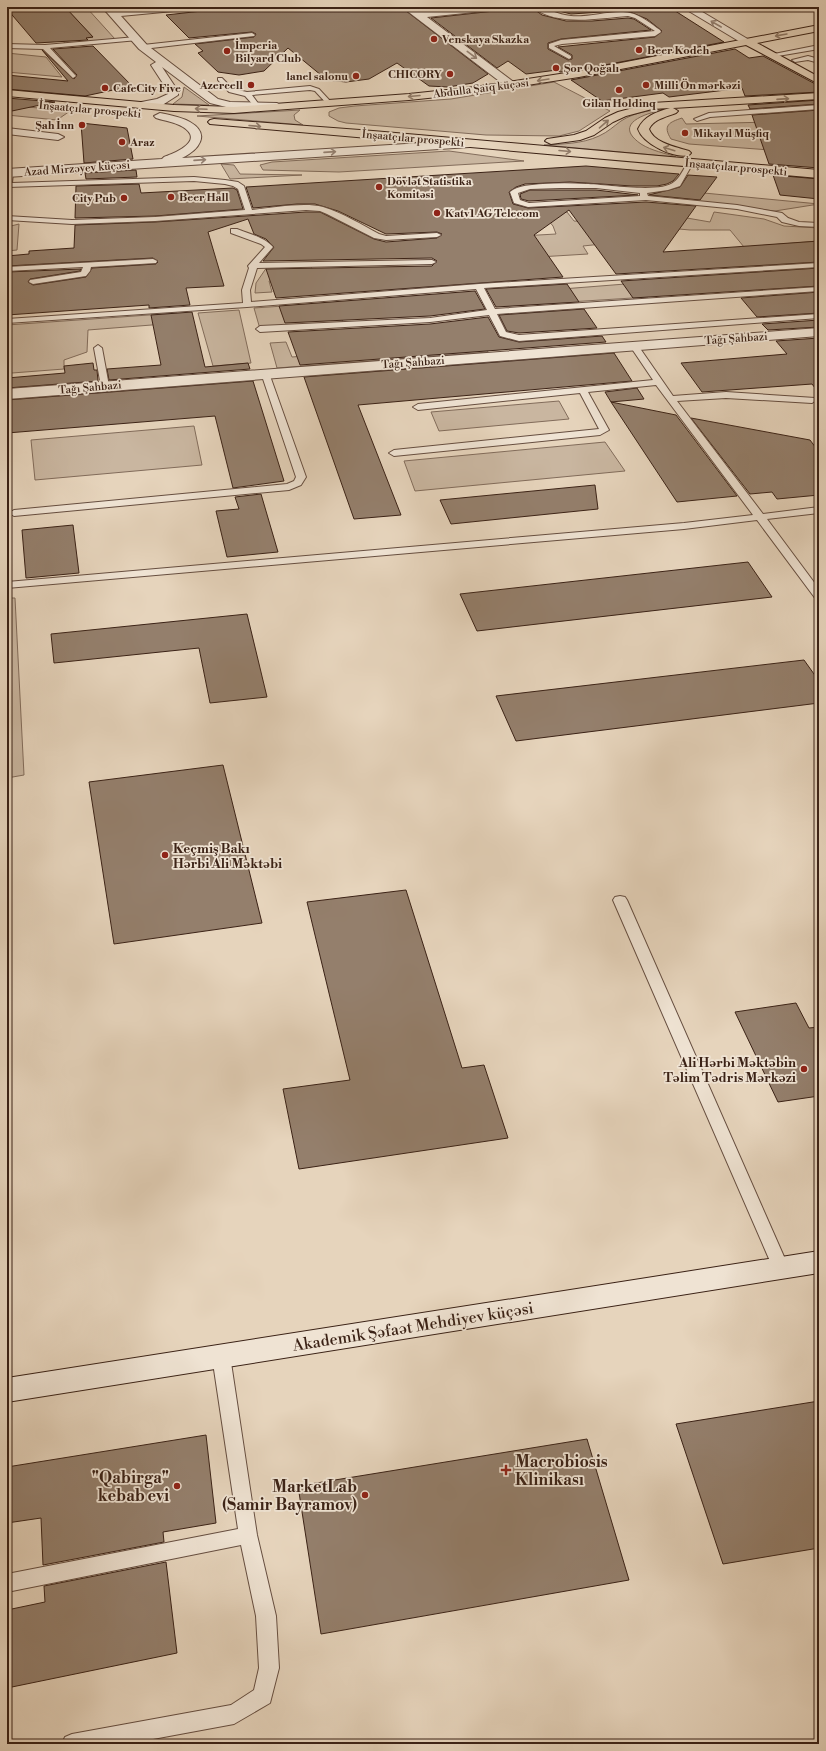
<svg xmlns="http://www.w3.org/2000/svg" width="826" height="1751" font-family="'Libre Bodoni',serif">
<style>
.green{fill:#c9b6a0;stroke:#826c5b}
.building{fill:#947f6c;stroke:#3b2216}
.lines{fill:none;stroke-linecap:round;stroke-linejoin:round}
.lane-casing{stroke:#664e40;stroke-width:2}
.street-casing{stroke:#664e40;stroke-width:2}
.secondary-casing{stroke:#3b2216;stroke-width:2}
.primary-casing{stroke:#3b2216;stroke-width:2}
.lane{fill:#efe3d3;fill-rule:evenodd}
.street{fill:#efe3d3;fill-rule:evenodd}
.secondary{fill:#efe3d3;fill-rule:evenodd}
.primary{fill:#e6d4bc;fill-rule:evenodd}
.oneway{stroke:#958274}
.oneway2{stroke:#907b69}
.poi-dot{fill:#8f2418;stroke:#efe3d3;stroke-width:1.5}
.labels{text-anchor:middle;stroke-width:3.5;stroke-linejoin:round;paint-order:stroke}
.far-poi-label{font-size:11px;font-weight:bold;fill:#3b2216;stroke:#efe3d3;text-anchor:start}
.far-street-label{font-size:11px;fill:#3b2216;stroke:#efe3d3}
.poi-label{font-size:13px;font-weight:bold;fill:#3b2216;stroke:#efe3d3;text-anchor:start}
.near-street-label{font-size:16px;fill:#3b2216;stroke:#efe3d3}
.near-poi-label{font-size:16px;font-weight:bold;fill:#3b2216;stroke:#efe3d3;text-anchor:end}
</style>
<rect width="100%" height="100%" fill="#e6d4bc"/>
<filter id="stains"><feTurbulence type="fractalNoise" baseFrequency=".005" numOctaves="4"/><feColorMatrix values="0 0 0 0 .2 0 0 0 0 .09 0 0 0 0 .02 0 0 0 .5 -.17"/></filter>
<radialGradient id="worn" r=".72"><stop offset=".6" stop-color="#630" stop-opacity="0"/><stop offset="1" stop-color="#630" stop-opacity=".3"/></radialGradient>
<!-- green -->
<path class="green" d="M65 7H86L115 39 65 44 63 40 93 37Z
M7 53 46 57 62 77 7 72Z
M554 82 610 111 579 131 559 136 486 135 346 123 338 121 329 116V112L339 108 355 106 451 99Z
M184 87 209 105 173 104 182 97Z
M7 105 70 111 57 120 7 115Z
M672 108C655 111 608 121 641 144 652 151 665 153 676 157L544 145C562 144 582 144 599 136 608 132 614 126 621 121 636 111 655 110 672 108Z
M300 110 294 115 295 120 303 125 197 116Z
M682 118 686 124 772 122 797 152 689 144 671 139C662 125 670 122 682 118Z
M449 151 524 161 339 172 263 170 260 165 272 162Z
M221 164 234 165 240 174 302 175 230 179Z
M683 191 819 204 775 211 692 202 648 200 643 193Z
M539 209 567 212 574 221 602 223V244L583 246 588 254 473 261 521 236 556 234 553 226Z
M714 212 764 219 784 226 819 228V241L744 247 730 230H690L646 226 687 218 710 222Z
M19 224 17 250 7 251V227Z
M311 266 315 278 269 281 272 292 255 293 256 283 267 267Z
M638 283 648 297 506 306 499 294Z
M372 300 338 309 343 322 260 329 254 308Z
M239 310 251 363 213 366 198 313Z
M177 313V323L88 330 87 352 64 360V369L12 373 7 372V325Z
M286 342 292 357 484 342 488 352 277 368 270 343Z
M559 401 569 419 439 431 431 412Z
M194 426 202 465 35 480 31 440Z
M605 442 625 471 415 491 404 461Z
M7 598H15L24 775 7 778Z"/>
<!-- building -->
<path class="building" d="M7 7H65L93 37 86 38 88 40 36 43 7 9Z
M238 7H401L488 74 473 83 448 87 429 86 397 63 369 79 346 82 327 80 288 48 264 71 239 75 218 72 198 53 203 51 195 44 254 37 256 34 252 32 189 38 166 15Z
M500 7H531L542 15 566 21H592L628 18 634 19 651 30 561 39 548 43V49L568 60 572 59V55L558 47 655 37 662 31 647 19 630 12 617 11 571 14 543 7H669L724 42 579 70 560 72 557 70 526 74 508 61 497 68 431 18 494 11Z
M93 46 132 86 85 96 7 89V75L68 81 42 50 74 79 77 75 53 49Z
M735 49 749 58 763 56 819 86V92L745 96 742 88 669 97 663 93 602 101 571 80Z
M7 98 55 102 7 112Z
M819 100V104L750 109 748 105Z
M819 110V168L769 164 752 115Z
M81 123 127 128 133 159 84 163Z
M586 166 679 174 673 181 667 184 657 186H632L570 182 525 184 516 187 509 192 513 204 528 208 646 202 696 206 663 252 819 241V262L616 274 569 210 534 235 563 277 276 298 266 269 432 266 437 261 432 258 263 261 274 247 266 239 254 234 248 219 208 232 224 286 186 288 190 305 149 308V305L7 315V272L81 269 80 271 30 279 28 282 33 285 86 277 92 268 156 264 158 262 153 258 7 266V256L29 254V251L74 248 75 225 155 222 306 212H320L374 239 386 242 437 238 442 234 437 232 386 234 338 211 315 204H297L253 208 246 187Z
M136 170 137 177 86 179 85 173Z
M688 175 717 177 700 200 649 195 680 187Z
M773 175 819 179V199L780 195Z
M139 184 141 193 233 188 237 190 243 209 155 216 75 218 76 186Z
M530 190H596L638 195 529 201 521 199 520 194Z
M819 268V286L633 298 621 281Z
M567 284 579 302 496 307 486 289Z
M475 291 485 309 430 316 285 323 279 306Z
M819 292V313L757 317 741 298Z
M584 309 597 328 519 333 507 331 499 315Z
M192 312 205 367 248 363 250 369 109 380 107 369 161 365 151 315Z
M488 317 499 337 519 342 602 336 606 342 300 365 288 332 430 324Z
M819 320V327L768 330 762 324Z
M819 338V393L812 384 702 392 681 363 787 354 776 341Z
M614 353 632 381 358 405 401 515 354 519 304 377Z
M93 363 94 370H97L98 381 7 388V378L65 373 64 366Z
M253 381 284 481 233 488 215 416 7 433V400Z
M637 388 644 399 611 402 605 392Z
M611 402 676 415 737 496 677 502Z
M691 418 810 440 819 452V495L777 499 772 492 750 494Z
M595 485 598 509 451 524 440 500Z
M261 494 278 552 227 557 216 511 239 509 235 497Z
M73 525 79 573 26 578 22 530Z
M748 562 772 597 477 631 460 594Z
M247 614 267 697 210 703 199 648 54 663 51 634Z
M804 660 819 681V703L516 741 496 696Z
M223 765 262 923 114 944 89 782Z
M406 890 462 1068 484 1065 508 1138 299 1169 283 1089 350 1080 307 902Z
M796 1003 809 1028 819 1027V1096L778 1102 735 1012Z
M819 1401V1548L723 1564 676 1424Z
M206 1435 216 1523 163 1532 164 1542 43 1565 41 1518 7 1523V1467Z
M587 1439 629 1580 321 1634 298 1486Z
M166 1562 177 1653 7 1688V1610L45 1602 44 1586Z"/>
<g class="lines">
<!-- lane casing -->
<g class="lane-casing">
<path id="lane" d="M532 7C546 7 558 15 571 16 588 18 615 9 630 13 641 15 651 24 660 30L661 32 655 36 562 44 554 46 571 56V58L569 59 549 48V44L561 40 655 31 635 18 628 16C598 18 559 27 532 7Z
M252 33 255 35 254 36 143 49 140 47 143 45Z
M136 37 139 39 138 40 50 48 75 75 76 76 73 78 43 49 7 48V44L45 45Z
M819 45V49L772 57 769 55Z
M808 56 819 59V63L808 60 795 62 792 60Z
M218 78H222L233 89 247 92 310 86 319 89 332 103 327 104 315 91 310 90 252 95 260 106 257 108 255 107 245 96 229 92 218 80Z
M819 105V109L710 117 697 121 694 119 709 113Z
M690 161 693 163 680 186 668 190 647 193 648 196 737 205 782 213 788 218 799 222 819 223V227L799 226 782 222 777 217 737 209 646 200 528 207 514 203 510 192C518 185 532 185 543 184 557 183 572 183 586 184 604 184 661 194 674 182 680 178 684 168 688 162ZM560 188H596L640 193V196L529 203 520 200 518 193 530 189Z
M7 171 13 173 12 183 194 177 225 180 238 182 244 186 252 210C273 208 303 202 323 207 343 213 362 225 379 234L386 236 437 233 441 235 437 237 386 240 374 238 327 214 320 211 306 210 155 221 72 224 7 220V216L72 220 155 217 245 210 238 189 233 186 225 184 194 181 8 187Z
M231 229H237C249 234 264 237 273 247L259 263 432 260 436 262 432 264 257 268 250 290 251 302 479 284 819 263V267L484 288 495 309 819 287V291L497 314 506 332 519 335 819 314V318L519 341 500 336 489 315 430 322 260 332 256 329 260 326 430 318 487 310 476 289 247 307 7 323V319L243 303 242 290 249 268 248 266 265 247 261 244 231 233Z
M153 259 157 261 156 263 91 267 90 271 86 276 33 284 29 282 30 280 81 272 83 267 7 271V267Z
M634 343 637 344 673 396 726 392 815 398 816 400 812 403 726 398 677 401 763 514 819 507V513L767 519 819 589V599L815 598 757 520 684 529 7 588V582L684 523 753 515 656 385 588 392 609 430 600 435 394 456 389 453 394 450 599 429 580 393 418 410 413 407 418 404 653 380 630 346Z
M98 345 102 348 109 386 105 389 101 386 94 348Z
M265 370 269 373 306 477 301 485 289 490 14 516 9 513 14 510 287 484 294 481 296 477 261 373Z
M620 896 625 897 627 900 789 1268 787 1273 781 1274 775 1273 773 1268 613 900 615 897Z
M221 1349 227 1351 230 1356 257 1535 276 1616 279 1668 270 1703 234 1724 126 1744H62L65 1737 72 1734 231 1705 254 1690 259 1668 256 1616 241 1545 7 1592V1574L238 1529 212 1356 215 1351Z"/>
</g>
<!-- street casing -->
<g class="street-casing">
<path id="street" d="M102 7H112L116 11 155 7H189L184 10 121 16 147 45 218 99 230 102 277 103 282 106 277 109 230 108 210 103 162 67 178 91V95L164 104 140 108 136 107 135 105 136 103 157 99 168 94V91L151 65 156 62 139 49Z
M402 7H413L420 12 467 7H499L494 10 427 17 515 83 516 85 515 87H507Z
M682 7H694L751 41 746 44 742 43Z
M160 113C170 115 181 117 190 122 211 134 199 150 182 158L438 142 470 141 476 144 470 147 7 177V169L162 159 164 157C175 153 205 141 183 127 175 122 165 121 156 118L154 116Z
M7 128 58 134 64 137 58 140 7 134Z
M819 328V336L7 399V389Z"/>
</g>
<!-- secondary casing -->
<g class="secondary-casing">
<path id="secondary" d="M819 1251V1273L7 1402V1378Z"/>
</g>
<!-- primary casing -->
<g class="primary-casing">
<path id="primary" d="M819 25V31L757 43 819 77V84L746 45 579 77 475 93 409 100 234 113 174 111 7 96V90L174 105 234 107 409 94 475 87 579 71Z
M819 93V99L673 108 678 111 676 113C666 117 654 119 649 129 654 143 676 147 689 151L691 153 689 155C674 159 643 144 638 129 644 116 656 112 670 108L652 109 626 116 613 122 594 135 580 140 551 144 545 141 547 139 574 135 586 131 605 118 618 112 652 103Z
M214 119 373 131 819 170V178L210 124 208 122 210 120Z"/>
</g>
<!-- lane -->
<use href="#lane" class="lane"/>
<!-- street -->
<use href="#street" class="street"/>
<!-- secondary -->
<use href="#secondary" class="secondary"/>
<!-- primary -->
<use href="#primary" class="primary"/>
</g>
<!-- one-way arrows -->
<defs><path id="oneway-shaft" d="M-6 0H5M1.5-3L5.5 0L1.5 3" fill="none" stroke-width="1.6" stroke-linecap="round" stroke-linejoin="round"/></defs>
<g class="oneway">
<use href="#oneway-shaft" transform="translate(716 24) rotate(-150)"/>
<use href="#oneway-shaft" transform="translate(472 55) rotate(37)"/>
<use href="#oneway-shaft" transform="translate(330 152) rotate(-4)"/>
<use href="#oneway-shaft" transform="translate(200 160) rotate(-4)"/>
</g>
<g class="oneway2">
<use href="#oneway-shaft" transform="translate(781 35) rotate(170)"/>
<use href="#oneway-shaft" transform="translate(543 80) rotate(171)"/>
<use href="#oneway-shaft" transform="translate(414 96) rotate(175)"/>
<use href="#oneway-shaft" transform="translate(783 99) rotate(-4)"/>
<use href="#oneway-shaft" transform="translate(201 109) rotate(-177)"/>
<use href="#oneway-shaft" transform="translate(604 124) rotate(-41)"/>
<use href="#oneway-shaft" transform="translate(255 126) rotate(5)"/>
<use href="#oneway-shaft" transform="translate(669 149) rotate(-163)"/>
<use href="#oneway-shaft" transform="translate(565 151) rotate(5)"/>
</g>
<!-- markers -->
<g class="poi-dot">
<circle cx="434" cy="39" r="4"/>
<circle cx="639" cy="50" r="4"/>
<circle cx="227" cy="51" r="4"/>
<circle cx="556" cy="68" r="4"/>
<circle cx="450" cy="74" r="4"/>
<circle cx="356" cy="76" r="4"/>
<circle cx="251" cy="85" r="4"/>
<circle cx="646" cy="85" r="4"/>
<circle cx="105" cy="88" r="4"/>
<circle cx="619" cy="90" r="4"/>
<circle cx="82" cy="125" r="4"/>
<circle cx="685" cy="133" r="4"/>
<circle cx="122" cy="142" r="4"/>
<circle cx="379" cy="187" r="4"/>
<circle cx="171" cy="197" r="4"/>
<circle cx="124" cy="198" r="4"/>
<circle cx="437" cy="213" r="4"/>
<circle cx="165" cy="855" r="4"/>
<circle cx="804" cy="1069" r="4"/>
<path d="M504 1464h4v4h4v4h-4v4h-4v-4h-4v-4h4z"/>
<circle cx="177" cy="1486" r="4"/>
<circle cx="365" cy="1495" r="4"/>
</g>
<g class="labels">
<!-- far-poi labels -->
<g class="far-poi-label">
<text x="442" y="43">Venskaya Skazka</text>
<text x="235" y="49">İmperia<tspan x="235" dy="13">Bilyard Club</tspan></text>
<text x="647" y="54">Beer Kodeh</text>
<text x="564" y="72">Şor Qoğalı</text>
<text x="442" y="78" text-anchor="end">CHICORY</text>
<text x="348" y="80" text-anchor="end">lanel salonu</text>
<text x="243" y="89" text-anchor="end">Azercell</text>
<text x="654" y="89">Milli Ön mərkəzi</text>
<text x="113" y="92">CafeCity Five</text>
<text x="619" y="107" text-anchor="middle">Gilan Holdinq</text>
<text x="74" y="129" text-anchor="end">Şah İnn</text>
<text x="693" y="137">Mikayıl Müşfiq</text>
<text x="130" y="146">Araz</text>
<text x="387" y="185">Dövlət Statistika<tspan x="387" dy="13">Komitəsi</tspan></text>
<text x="179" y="201">Beer Hall</text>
<text x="116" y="202" text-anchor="end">City Pub</text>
<text x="445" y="217">Katv1 AG Telecom</text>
</g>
<!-- far-street labels -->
<g class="far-street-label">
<text transform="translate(481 88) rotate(-7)" y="4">Abdulla Şaiq küçəsi</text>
<text transform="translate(90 109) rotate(5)" y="4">İnşaatçılar prospekti</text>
<text transform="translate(413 138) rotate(5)" y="4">İnşaatçılar prospekti</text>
<text transform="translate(736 167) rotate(5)" y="4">İnşaatçılar prospekti</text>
<text transform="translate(77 168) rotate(-4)" y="4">Azad Mirzəyev küçəsi</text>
<text transform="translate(736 338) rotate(-4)" y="4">Tağı Şahbazi</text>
<text transform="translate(413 362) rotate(-4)" y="4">Tağı Şahbazi</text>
<text transform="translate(90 387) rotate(-5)" y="4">Tağı Şahbazi</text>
</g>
<!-- poi labels -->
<g class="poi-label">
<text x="173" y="853">Keçmiş Bakı<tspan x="173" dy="15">Hərbi Ali Məktəbi</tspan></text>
<text x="796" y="1067" text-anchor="end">Ali Hərbi Məktəbin<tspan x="796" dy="15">Təlim Tədris Mərkəzi</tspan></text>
</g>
<!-- near-street labels -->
<g class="near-street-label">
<text transform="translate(413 1326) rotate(-9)" y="6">Akademik Şəfaət Mehdiyev küçəsi</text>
</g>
<!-- near-poi labels -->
<g class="near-poi-label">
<text x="515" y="1467" text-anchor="start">Macrobiosis<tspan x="515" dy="18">Klinikası</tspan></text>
<text x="169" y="1483">"Qabirga"<tspan x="169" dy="18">kebab evi</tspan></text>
<text x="357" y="1492">MarketLab<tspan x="357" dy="18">(Samir Bayramov)</tspan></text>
</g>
</g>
<!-- margin -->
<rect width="826" height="1751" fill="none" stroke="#e6d4bc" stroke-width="24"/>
<rect x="8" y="8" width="810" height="1735" fill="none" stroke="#3b2216" stroke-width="2"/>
<rect x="12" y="12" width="802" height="1727" fill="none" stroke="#3b2216"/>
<rect width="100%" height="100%" filter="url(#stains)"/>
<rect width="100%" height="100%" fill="url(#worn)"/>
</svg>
